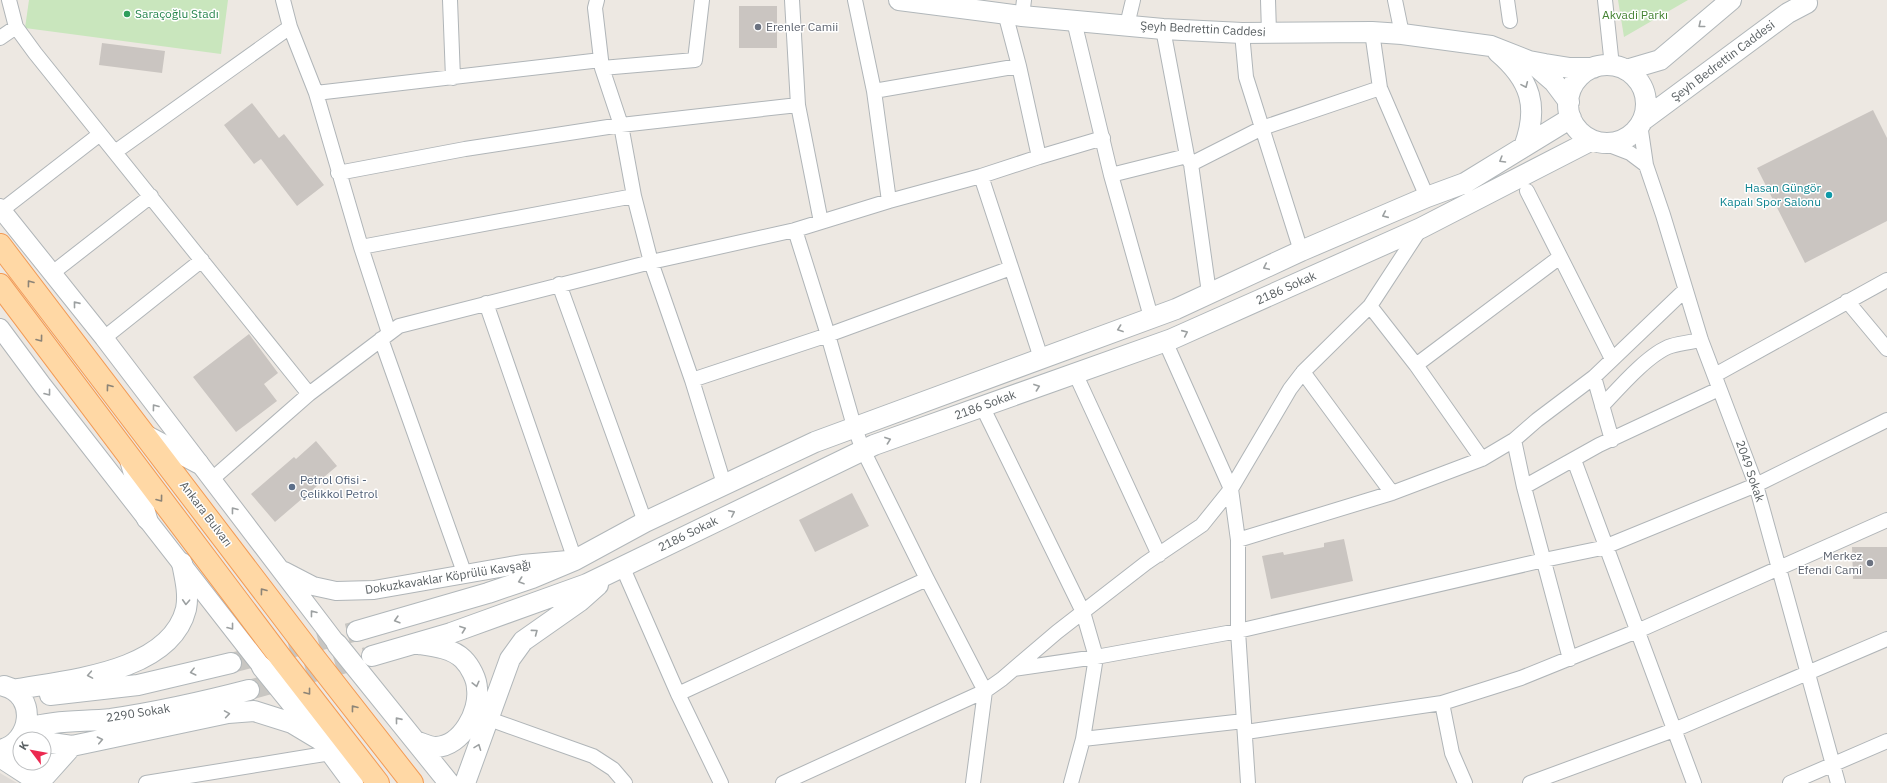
<svg xmlns="http://www.w3.org/2000/svg" width="1887" height="783" font-family="'IBM Plex Sans',sans-serif">
<style>
.industrial{fill:#dedad6}
.green{fill:#c9e6bd}
.building{fill:#cac5c1}
.lines{fill:none;stroke-linecap:round;stroke-linejoin:round}
.secondary-tunnel{stroke:#c8c6c2;stroke-width:20;stroke-dasharray:20 10;stroke-linecap:butt}
.minor-casing{stroke:#b0b5b8;stroke-width:16}
.tertiary-casing{stroke:#b0b5b8;stroke-width:20}
.secondary-casing{stroke:#b1b7ba;stroke-width:22}
.primary-casing{stroke:#f39b55;stroke-width:24}
.minor{stroke:#fff;stroke-width:14}
.tertiary{stroke:#fff;stroke-width:18}
.secondary{stroke:#fff;stroke-width:20}
.primary{stroke:#ffd8a5;stroke-width:22}
.oneway{stroke:#9ca0a1}
.oneway2{stroke:#8c8477}
.leisure-dot{fill:#2e9e5b;stroke:#fff;stroke-width:1.5}
.worship-dot{fill:#6b7280;stroke:#fff;stroke-width:1.5}
.culture-dot{fill:#0f9aa8;stroke:#fff;stroke-width:1.5}
.service-dot{fill:#5c6f8a;stroke:#fff;stroke-width:1.5}
.labels{text-anchor:middle;stroke-width:3;stroke-linejoin:round;paint-order:stroke}
.leisure-label{font-size:12px;fill:#27864d;stroke:#fff;text-anchor:start}
.park-label{font-size:12px;fill:#448232;stroke:#fff}
.worship-label{font-size:12px;fill:#5b616d;stroke:#fff;text-anchor:start}
.street-label{font-size:12px;fill:#5a6063;stroke:#fff}
.culture-label{font-size:12px;fill:#0d838f;stroke:#fff;text-anchor:end}
.service-label{font-size:12px;fill:#4e5e75;stroke:#fff;text-anchor:start}
</style>
<rect width="100%" height="100%" fill="#ede8e2"/>
<!-- industrial -->
<path class="industrial" d="M0 773 17 783H0Z"/>
<!-- green -->
<path class="green" d="M29 0H228L221 54 25 28Z
M1618 0H1688L1624 37Z"/>
<!-- building -->
<path class="building" d="M739 6H777V48H739Z
M102 43 165 51 162 73 99 65Z
M252 103 279 138 284 134 324 185 297 206 261 159 254 164 224 125Z
M1873 110 1887 138V221L1805 263 1757 168Z
M249 334 278 373 264 384 277 401 236 432 193 377Z
M316 441 337 466 317 483 318 485 275 522 251 494 294 457 296 459Z
M852 493 869 526 815 552 799 520Z
M1344 539 1353 581 1271 599 1262 556 1283 552 1284 555 1324 547V543Z
M1852 547H1887V579H1853Z"/>
<g class="lines">
<!-- secondary-tunnel -->
<path class="secondary-tunnel" d="M231 663 357 631
M249 690 367 657"/>
<!-- minor casing -->
<g class="minor-casing">
<path id="minor" d="M9 0 16 27 35 53 309 394
M283 0 290 27 316 93 361 247 389 333
M450 0 453 78
M597 0 595 8 602 68 621 125 634 196 651 262 692 380 724 484
M792 0 798 105 821 222
M855 0 874 91 889 201
M1268 0 1269 32
M1395 0 1402 34
M1507 0 1510 21
M1605 0 1612 66
M1005 13 1019 66 1039 157
M1022 16 1024 0
M1074 21 1111 175 1151 317
M1127 25 1133 0
M1163 29 1187 156 1191 164 1209 293
M1372 32 1380 88 1427 197
M1242 33 1246 77 1301 251
M0 38 16 27
M602 68 695 60 702 0
M874 91 1019 66
M316 93 601 60
M1640 124 1646 165 1663 215 1701 340 1756 485 1838 783
M1604 143 1630 153 1646 165
M115 152 290 27
M1191 164 1262 128 1380 88
M338 173 465 149 621 125 798 105
M1111 175 1187 156
M981 176 1041 358
M1527 191 1612 359
M2 210 100 134
M795 230 828 335 854 426 863 450 927 579 985 691 973 783
M361 247 634 196
M51 274 151 196
M559 284 645 522
M1847 301 1887 349
M486 303 575 560
M1370 306 1416 365 1482 459
M104 338 202 260
M381 339 465 575
M1416 365 1560 257
M1303 372 1392 493
M1075 373 1159 555
M1715 375 1887 280
M1594 377 1612 440
M692 380 828 335 1011 268
M982 406 1083 612 1096 657 1083 739 1071 783
M1602 406C1618 389 1649 353 1671 346 1681 343 1691 342 1701 340
M1514 440 1524 487 1570 659
M1574 460 1694 783
M211 480 309 394 399 326 651 262 795 230 889 201 981 176 1039 157 1103 138
M1524 487 1599 445 1719 389
M1238 540 1392 493 1482 459 1514 440 1537 420 1594 377 1685 290
M622 566 678 694 721 783
M1014 669 1096 657 1238 631 1544 560 1602 548 1756 485 1887 420
M678 694 927 579
M1442 703 1452 753 1465 783
M489 719 593 756 613 769 625 783
M1246 732 1442 703 1521 678 1642 629 1887 520
M1083 739 1244 721
M146 783 331 753
M783 783 985 691 1002 679 1057 632 1146 563 1202 525 1231 489 1165 341
M1248 783 1238 631V540L1231 489 1290 389 1303 372 1370 306 1421 228
M1530 783 1674 730 1887 639
M1790 783 1887 741"/>
</g>
<!-- tertiary casing -->
<g class="tertiary-casing">
<path id="tertiary" d="M0 208 104 338 337 644
M0 328 43 386 262 667
M284 571 313 586 336 591 374 590 522 564 568 560"/>
</g>
<!-- secondary casing -->
<g class="secondary-casing">
<path id="secondary" d="M899 0 1022 16 1163 29 1242 33 1372 32 1402 34 1491 46 1529 61 1545 64 1570 68H1593
M1498 52C1531 80 1539 107 1524 147
M1531 62 1554 82 1569 102
M1568 104a39 39 0 1 1 78 0a39 39 0 1 1-78 0Z
M1626 70 1660 60 1731 0
M1642 121 1788 13 1807 3
M147 436 198 463
M130 460 147 519
M357 631 488 593 532 578 575 560 645 522 815 442 1176 309 1301 251 1427 197 1465 183 1571 118
M337 644 449 783
M372 656 451 633 587 584 874 445 1172 339 1421 228 1592 140
M262 667 322 741 353 783
M13 690C66 680 170 673 186 609 189 594 185 578 182 563
M50 695 138 685 231 663
M25 729C53 720 82 722 111 719 158 712 203 702 249 690
M415 741C422 743 429 747 436 747 462 746 480 711 477 689 477 679 470 666 463 659 452 648 433 646 419 644
M44 742 72 746
M0 750C32 743 38 695 4 686
M0 757 40 783
M46 775 72 746 228 713 254 711 292 723 322 741
M465 783 510 659 523 641 580 601 598 585"/>
</g>
<!-- primary casing -->
<g class="primary-casing">
<path id="primary" d="M0 245 312 655 412 783
M0 285 284 662 378 783"/>
</g>
<!-- minor -->
<use href="#minor" class="minor"/>
<!-- tertiary -->
<use href="#tertiary" class="tertiary"/>
<!-- secondary -->
<use href="#secondary" class="secondary"/>
<!-- primary -->
<use href="#primary" class="primary"/>
</g>
<!-- one-way arrows -->
<defs><path id="oneway-chevron" d="M-2-3.5L2.5 0L-2 3.5" fill="none" stroke-width="1.6" stroke-linecap="round" stroke-linejoin="round"/></defs>
<g class="oneway">
<use href="#oneway-chevron" transform="translate(1701 25) rotate(141)"/>
<use href="#oneway-chevron" transform="translate(1525 85) rotate(66)"/>
<use href="#oneway-chevron" transform="translate(1502 160) rotate(149)"/>
<use href="#oneway-chevron" transform="translate(1385 215) rotate(156)"/>
<use href="#oneway-chevron" transform="translate(1266 267) rotate(155)"/>
<use href="#oneway-chevron" transform="translate(76 304) rotate(-129)"/>
<use href="#oneway-chevron" transform="translate(1120 329) rotate(160)"/>
<use href="#oneway-chevron" transform="translate(1185 333) rotate(-24)"/>
<use href="#oneway-chevron" transform="translate(1037 387) rotate(-20)"/>
<use href="#oneway-chevron" transform="translate(48 393) rotate(52)"/>
<use href="#oneway-chevron" transform="translate(155 407) rotate(-127)"/>
<use href="#oneway-chevron" transform="translate(888 440) rotate(-20)"/>
<use href="#oneway-chevron" transform="translate(234 510) rotate(-128)"/>
<use href="#oneway-chevron" transform="translate(732 513) rotate(-26)"/>
<use href="#oneway-chevron" transform="translate(521 581) rotate(161)"/>
<use href="#oneway-chevron" transform="translate(186 602) rotate(93)"/>
<use href="#oneway-chevron" transform="translate(313 613) rotate(-128)"/>
<use href="#oneway-chevron" transform="translate(397 620) rotate(164)"/>
<use href="#oneway-chevron" transform="translate(231 627) rotate(52)"/>
<use href="#oneway-chevron" transform="translate(463 629) rotate(-20)"/>
<use href="#oneway-chevron" transform="translate(535 632) rotate(-37)"/>
<use href="#oneway-chevron" transform="translate(193 672) rotate(166)"/>
<use href="#oneway-chevron" transform="translate(90 675) rotate(170)"/>
<use href="#oneway-chevron" transform="translate(476 684) rotate(76)"/>
<use href="#oneway-chevron" transform="translate(227 714) rotate(-9)"/>
<use href="#oneway-chevron" transform="translate(398 720) rotate(-129)"/>
<use href="#oneway-chevron" transform="translate(100 740) rotate(-12)"/>
<use href="#oneway-chevron" transform="translate(478 747) rotate(-69)"/>
</g>
<g class="oneway2">
<use href="#oneway-chevron" transform="translate(30 283) rotate(-127)"/>
<use href="#oneway-chevron" transform="translate(40 339) rotate(53)"/>
<use href="#oneway-chevron" transform="translate(109 387) rotate(-127)"/>
<use href="#oneway-chevron" transform="translate(160 499) rotate(53)"/>
<use href="#oneway-chevron" transform="translate(263 591) rotate(-127)"/>
<use href="#oneway-chevron" transform="translate(308 692) rotate(52)"/>
<use href="#oneway-chevron" transform="translate(354 708) rotate(-128)"/>
</g>
<!-- markers -->
<circle class="leisure-dot" cx="127" cy="14" r="4"/>
<g class="worship-dot">
<circle cx="758" cy="27" r="4"/>
<circle cx="1870" cy="563" r="4"/>
</g>
<circle class="culture-dot" cx="1829" cy="195" r="4"/>
<circle class="service-dot" cx="292" cy="487" r="4"/>
<g class="labels">
<!-- leisure labels -->
<g class="leisure-label">
<text x="135" y="18">Saraçoğlu Stadı</text>
</g>
<!-- park labels -->
<g class="park-label">
<text x="1635" y="19">Akvadi Parkı</text>
</g>
<!-- worship labels -->
<g class="worship-label">
<text x="766" y="31">Erenler Camii</text>
<text x="1862" y="560" text-anchor="end">Merkez<tspan x="1862" dy="14">Efendi Cami</tspan></text>
</g>
<!-- street labels -->
<g class="street-label">
<text transform="translate(1203 29) rotate(3)" y="4">Şeyh Bedrettin Caddesi</text>
<text transform="translate(1723 61) rotate(-37)" y="4">Şeyh Bedrettin Caddesi</text>
<text transform="translate(1286 288) rotate(-24)" y="4">2186 Sokak</text>
<text transform="translate(985 405) rotate(-20)" y="4">2186 Sokak</text>
<text transform="translate(1750 471) rotate(71)" y="4">2049 Sokak</text>
<text transform="translate(206 514) rotate(53)" y="4">Ankara Bulvarı</text>
<text transform="translate(688 534) rotate(-26)" y="4">2186 Sokak</text>
<text transform="translate(448 577) rotate(-9)" y="4">Dokuzkavaklar Köprülü Kavşağı</text>
<text transform="translate(138 713) rotate(-9)" y="4">2290 Sokak</text>
</g>
<!-- culture labels -->
<g class="culture-label">
<text x="1821" y="192">Hasan Güngör<tspan x="1821" dy="14">Kapalı Spor Salonu</tspan></text>
</g>
<!-- service labels -->
<g class="service-label">
<text x="300" y="484">Petrol Ofisi -<tspan x="300" dy="14">Çelikkol Petrol</tspan></text>
</g>
</g>
<!-- north arrow -->
<g transform="translate(32 751) rotate(302)"><circle r="19" fill="#ffffff" stroke="#bdbfc1"/>
<path d="M0-3L7 15L0 10L-7 15Z" fill="#ec2950"/>
<text y="-6" font-size="11" font-weight="bold" text-anchor="middle" fill="#5a6063">K</text>
</g>
</svg>
